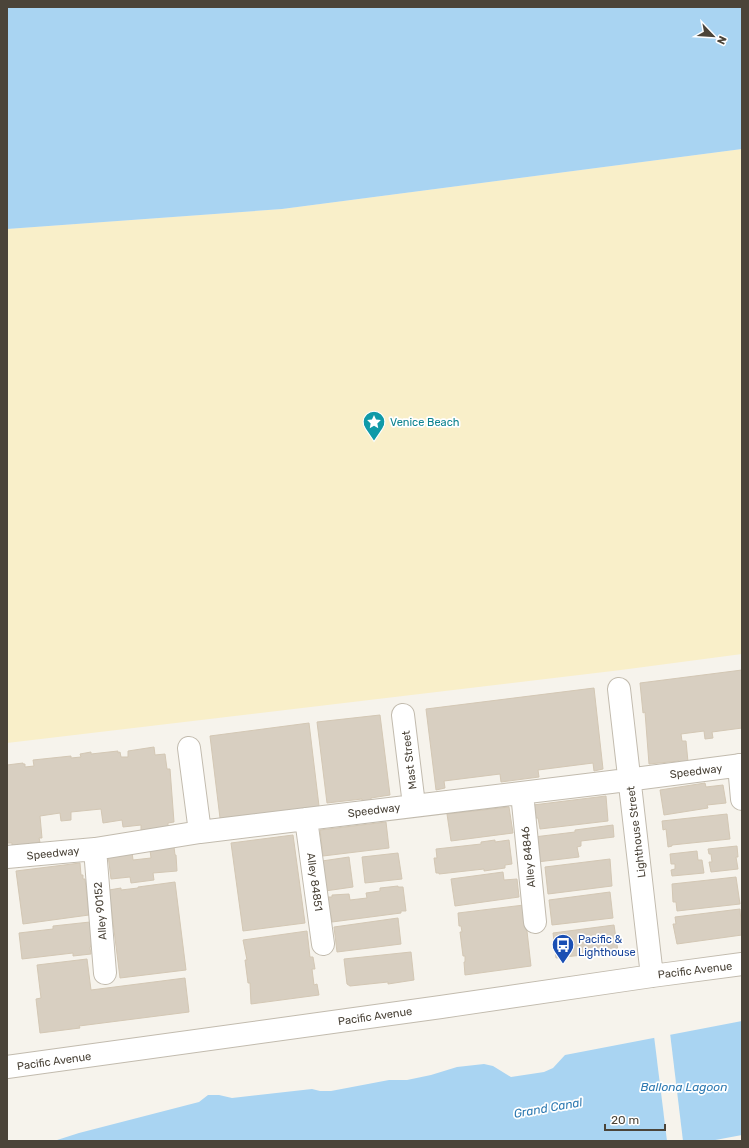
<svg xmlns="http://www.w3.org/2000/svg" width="749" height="1148" font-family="Rubik,sans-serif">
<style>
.sand{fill:#f9efc9}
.water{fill:#a9d4f2}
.pier{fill:#f6f3ec}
.building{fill:#d8cfc1;stroke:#d3c7b4}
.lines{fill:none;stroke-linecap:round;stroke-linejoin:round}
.minor-casing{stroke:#c2bbae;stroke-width:24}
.minor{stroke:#fff;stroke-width:22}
.labels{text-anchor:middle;stroke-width:3.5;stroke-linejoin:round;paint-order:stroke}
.culture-label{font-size:11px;fill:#0d838f;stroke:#fff;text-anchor:start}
.street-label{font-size:11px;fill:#4b4439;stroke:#fff}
.transit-label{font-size:11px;fill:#164399;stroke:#fff;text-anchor:start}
.water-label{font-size:12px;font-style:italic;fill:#2e7ab2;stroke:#fff}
</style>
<rect width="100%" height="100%" fill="#f6f3ec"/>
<!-- sand -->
<path class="sand" d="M742 149V654L621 670 7 743V229L282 209Z"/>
<!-- water -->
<path class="water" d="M7 7H742V149L282 209 7 229Z
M742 1021V1135L710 1141H54L79 1133 199 1102 208 1095H219L232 1098 312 1089 320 1091H331L389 1080H407L431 1075 457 1067 484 1064 493 1066 511 1077 544 1072 553 1068 565 1055Z"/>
<!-- pier -->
<path class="pier" d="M670 1033 683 1141H667L654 1036Z"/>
<!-- building -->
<path class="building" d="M742 670V728L712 732 713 738 705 739 704 731 681 734 682 741H686L688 762 679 763V761L649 764 645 712 643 713 640 683Z
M594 688 603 769 594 771 593 763 538 770 539 777 501 782 500 774 444 781 445 788 436 790 426 709Z
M380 715 390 795 371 798V801L362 802V799L327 803 317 722Z
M309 723 319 806 314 807V809L247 818V815L220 818 210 736Z
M154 747 155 755 165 754 167 769H170L174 822 168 823V827L141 830V825L123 827 122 820 103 823 101 809 71 812V820L61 821 60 813 40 816 42 838H39L40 842 12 846V843H7V765L23 763V764H25V767L34 766 33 760 71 756V758L81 757 80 754 91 752V754L118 751V753L120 752 121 757H128V751Z
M705 783 706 787 723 785 726 803 707 805 708 808 664 815 660 790Z
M606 796 608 821 540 829 538 818H535L533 805Z
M509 807 513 833 451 841 447 814Z
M727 814 730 839 672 845V846L668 847 666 829 663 830 662 821Z
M386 822 389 848 323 856 320 830Z
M613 825 614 837 581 841V846L577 847 579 857 537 862 534 837 575 832V830Z
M293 835 305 923 243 931 231 843Z
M495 840V842L509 840 512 864 505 865V868L484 871V869L439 874V873H436L434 858H437L436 849 481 844V842Z
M737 846 738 857H736L738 869 711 872 709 862H712L711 854H709L708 849Z
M174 847 175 855H176L177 871 153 873 154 880 131 883 130 877 111 879 108 855 132 852 133 860 151 858 150 850Z
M697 851 698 860H702L704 873 672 876 671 870 675 869V864H671L670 854Z
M398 853 402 879 365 883 362 857Z
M349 857 353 887 325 891 322 861Z
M610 859 612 886 548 894 545 867Z
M80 863 81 875H83V879H85L89 915 23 924 16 871Z
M503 872 504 880 517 879 519 897 455 906 451 879Z
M736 877 740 904 677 911 676 902H673L672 884Z
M175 882 186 970 120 978 109 890 121 888V890L138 888V887Z
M398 886V887H403L406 911H401V913L332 922 331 915H329L328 897H332V895L349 894 350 900 367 898 366 893 380 891V888Z
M610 892 613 918 552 925 549 900Z
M524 905 531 966 465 975 464 962H465V956H463L460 932H462L461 926H459L458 913Z
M740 909 742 935 677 944 673 924H676L675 917Z
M398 918 401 944 337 952 334 927Z
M90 922 93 940 90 948 91 954 73 956V953L22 959 19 933 53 929V926Z
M614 925 618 951 556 958 553 933Z
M307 931 310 957H313L315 969H312L314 985 317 984 319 995 251 1004 250 983H248L245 960H247L243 940Z
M411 952 414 980 388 984V982L350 986 347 984 344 959Z
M87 959 91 990 185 978 189 1012 79 1026 80 1028 40 1033 36 999 41 998 37 965Z"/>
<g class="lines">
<!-- minor casing -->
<g class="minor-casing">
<path id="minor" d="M619 689 652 976
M403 715 414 805
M189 748 200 832
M739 765 742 799
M522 793 535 922
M306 819 323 944
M95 849 105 973
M7 857 95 849 200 832 611 782 742 765
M7 1067 441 1007 652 976 742 964"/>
</g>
<!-- minor -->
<use href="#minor" class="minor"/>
</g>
<!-- icons -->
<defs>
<g id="sight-pin" transform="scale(1.15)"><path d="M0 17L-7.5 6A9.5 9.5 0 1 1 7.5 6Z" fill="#0f9aa8" stroke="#fff"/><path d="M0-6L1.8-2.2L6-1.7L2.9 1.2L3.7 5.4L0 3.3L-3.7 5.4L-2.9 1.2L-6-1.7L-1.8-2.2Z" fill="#fff"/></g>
<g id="bus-pin" transform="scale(1.15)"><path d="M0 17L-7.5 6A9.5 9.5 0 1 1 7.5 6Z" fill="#1a4fb4" stroke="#fff"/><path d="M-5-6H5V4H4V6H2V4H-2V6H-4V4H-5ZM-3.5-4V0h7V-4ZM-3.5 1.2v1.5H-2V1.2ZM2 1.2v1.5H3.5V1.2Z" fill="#fff"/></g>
</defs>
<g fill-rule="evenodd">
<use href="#sight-pin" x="374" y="422"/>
<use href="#bus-pin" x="563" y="945"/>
</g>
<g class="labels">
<!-- culture labels -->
<g class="culture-label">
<text x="390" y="426">Venice Beach</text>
</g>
<!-- street labels -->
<g class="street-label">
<text transform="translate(409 760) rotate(-97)" y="4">Mast Street</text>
<text transform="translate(696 771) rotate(-7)" y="4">Speedway</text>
<text transform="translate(374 810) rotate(-7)" y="4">Speedway</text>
<text transform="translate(636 832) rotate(-97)" y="4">Lighthouse Street</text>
<text transform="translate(53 853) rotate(-6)" y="4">Speedway</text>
<text transform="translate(528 857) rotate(-96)" y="4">Alley 84846</text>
<text transform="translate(315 882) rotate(82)" y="4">Alley 84851</text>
<text transform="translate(100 911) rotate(-95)" y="4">Alley 90152</text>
<text transform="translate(695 970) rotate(-7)" y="4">Pacific Avenue</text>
<text transform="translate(375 1016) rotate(-8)" y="4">Pacific Avenue</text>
<text transform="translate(54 1061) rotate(-8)" y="4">Pacific Avenue</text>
</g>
<!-- transit labels -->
<g class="transit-label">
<text x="578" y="943">Pacific &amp;<tspan x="578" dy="13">Lighthouse</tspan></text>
</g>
<!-- water labels -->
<g class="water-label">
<text x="684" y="1091">Ballona Lagoon</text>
<text transform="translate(548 1108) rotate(-10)" y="4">Grand Canal</text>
</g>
</g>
<!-- border -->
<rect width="749" height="1148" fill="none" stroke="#4b4439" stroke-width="16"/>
<!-- north arrow -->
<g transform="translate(713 36) rotate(115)" stroke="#ffffff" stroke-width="3" paint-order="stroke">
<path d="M0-3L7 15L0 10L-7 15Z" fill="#4b4439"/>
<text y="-6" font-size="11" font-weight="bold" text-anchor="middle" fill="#4b4439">N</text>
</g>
<!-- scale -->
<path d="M605 1124v6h60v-6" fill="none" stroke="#4b4439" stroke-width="2"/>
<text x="611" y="1124" font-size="12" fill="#4b4439" stroke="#ffffff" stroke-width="3" paint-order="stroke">20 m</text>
</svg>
